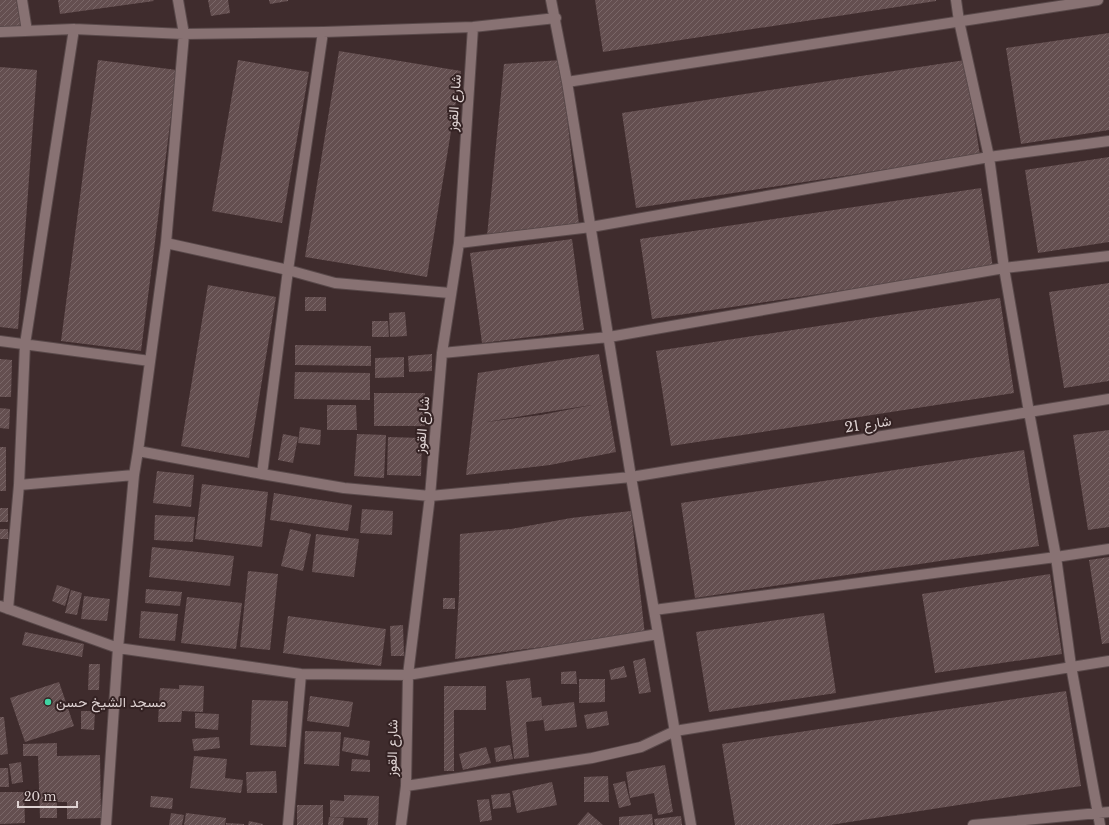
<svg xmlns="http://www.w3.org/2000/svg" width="1109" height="825" font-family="'Libre Baskerville',Vazirmatn,serif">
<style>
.building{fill:url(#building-hatch);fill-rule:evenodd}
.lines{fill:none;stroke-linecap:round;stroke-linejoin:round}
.minor-casing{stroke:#59494a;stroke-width:12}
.minor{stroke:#887273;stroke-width:10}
.poi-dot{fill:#3fd4a2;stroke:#342223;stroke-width:1.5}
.labels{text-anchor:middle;stroke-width:4;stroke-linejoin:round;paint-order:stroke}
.street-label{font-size:14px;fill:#ded2d2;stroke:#342223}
.poi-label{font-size:14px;fill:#ded2d2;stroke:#342223;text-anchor:start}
</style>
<defs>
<pattern id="building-hatch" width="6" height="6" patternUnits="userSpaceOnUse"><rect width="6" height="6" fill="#644f50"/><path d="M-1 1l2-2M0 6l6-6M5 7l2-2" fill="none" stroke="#7a6768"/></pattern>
</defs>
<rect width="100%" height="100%" fill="#3f2c2d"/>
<!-- building -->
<path class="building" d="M0 0H18L22 26H0Z
M58 0H153L154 1 60 14Z
M208 0H228L230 13 211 16Z
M269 0H288V1L270 4Z
M595 0H936V1L603 52Z
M1109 33V130L1021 144 1006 48Z
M339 51 461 71 427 277 305 257Z
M98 60 177 70 141 351 61 341Z
M238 60 309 72 282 223 212 211Z
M561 60 579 225 487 236 504 64Z
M965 60 980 155 636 208 622 113Z
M0 67 37 70 18 329 0 327Z
M1109 157V242L1038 253 1025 170Z
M981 188 993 268 652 319 640 239Z
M572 239 584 330 482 343 470 253Z
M1109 283V381L1064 388 1049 292Z
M208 285 276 297 249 458 181 446Z
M305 297H326V311H305Z
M1000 298 1014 393 671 446 656 351Z
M405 312 407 336 390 337 389 313Z
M372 321H388L389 337H372Z
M295 345 371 346V366L295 365Z
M432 354V371L409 372 408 356Z
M599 354 616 452 550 465 466 475 478 373ZM592 405 541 415 487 422 540 413Z
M404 357V377L375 378V358Z
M0 359 12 360 11 397H0Z
M295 372 370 373V400L294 399Z
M374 393H425V426H374Z
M327 405H356L357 430H327Z
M0 408 10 409 9 429 0 428Z
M300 427 321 430 320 445 298 443Z
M1109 430V527L1088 530 1073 435Z
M283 434 298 437 293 463 278 460Z
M357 434 386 435 384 478 354 476Z
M388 437 422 438 421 476 387 475Z
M0 447H6V491H0Z
M1024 450 1039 546 695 598 681 503Z
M157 471 194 475 191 507 153 503Z
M202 484 268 492 262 547 195 539Z
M274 493 352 505 348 531 270 520Z
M0 508H8V522H0Z
M362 509 393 511 392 535 360 533Z
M631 511 645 635 526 649 455 659 459 594 460 534 511 529 571 518Z
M155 515 195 517 193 542 154 540Z
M0 529H8V539H0Z
M290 529 311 534 303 571 281 566Z
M316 534 359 539 354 577 312 572Z
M152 547 234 556 230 586 149 577Z
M1109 557V643L1102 644 1089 560Z
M248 571 278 574 270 650 240 647Z
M1050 574 1062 654 935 673 922 594Z
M57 585 70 589 65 606 52 601Z
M146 589 182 592 180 606 145 603Z
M71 590 82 593 77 615 65 613Z
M84 596 110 599 107 621 81 619Z
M187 597 242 603 236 649 181 643Z
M443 598H455V609H443Z
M141 611 178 614 175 641 139 638Z
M824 613 836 693 709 712 696 632Z
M288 616 386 629 381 666 283 653Z
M403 625 404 656H391L390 626Z
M25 632 84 644 82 657 22 645Z
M645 658 651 692 639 694 633 661Z
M89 664H100L99 690H88Z
M624 666 627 677 611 680 609 670Z
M576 671 577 684H561V672Z
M530 678 532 698 541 697 542 706 574 702 577 727 545 731 542 711 543 720 526 722 529 757 514 759 506 681Z
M579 679H605V702L579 703Z
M59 682 74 726 25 742 10 698Z
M179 685 204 686 203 712 182 711 181 722H158L160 688 179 689Z
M444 686H486V710H454V771H444Z
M1066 691 1081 786 830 825H735L722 744Z
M310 696 353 702 349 727 307 721Z
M252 700 288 701 286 747 250 745Z
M81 711H95L94 730 81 729Z
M607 711 609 725 587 729 584 715Z
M195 713 219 714 218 730 195 728Z
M0 717H4L8 754 0 755Z
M305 731 341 732 339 766 304 764Z
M219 737 220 748 194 751 192 739Z
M344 737 370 741 368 756 342 751Z
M57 743V756L100 755 101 818 67 819V802H57V818H40L38 756H23V744Z
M510 745 513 759 496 762 494 748Z
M486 747 491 763 463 770 459 754Z
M194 756 227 759 225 778 243 780 241 793 190 788Z
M352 759 370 760V772L351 771Z
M21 762 23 782 12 784 9 764Z
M665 765 673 812 658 815 654 793 630 798 626 772Z
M0 768H8L9 787H0Z
M276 771 277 793H247L246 772Z
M608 776 609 802H584V777Z
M625 781 631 805 619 808 613 784Z
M552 782 557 805 517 813 512 791Z
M0 792H24L25 823 0 824Z
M510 793 511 807 493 809 491 795Z
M344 795 379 796 378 825H367L368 818 330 817V800L344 801Z
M151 796 173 798 172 809 150 807Z
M489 799 492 820 480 822 477 800Z
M297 805H323V825H297Z
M588 812 603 825H577Z
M171 813 184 815 182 825H169Z
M186 813 226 818 225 825H184Z
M652 814 653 825H619V817Z
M681 816 682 825H655L654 819Z
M329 817 344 818 343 825H328Z
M249 821 263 824V825H248Z
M226 823 244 824V825H226Z"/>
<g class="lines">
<!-- minor casing -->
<g class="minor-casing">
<path id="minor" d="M22 0 27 31
M551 0 567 82 631 477 691 825
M956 0 959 21 989 157 1004 268 1029 412 1056 557 1071 666 1100 825
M0 32 74 29 184 34 323 32 473 27 556 18
M567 82 1098 0
M166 243 288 270 335 283 450 293
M459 243 591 227 989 157 1109 141
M0 341 150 361
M442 353 609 337 1004 268 1109 256
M138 451 262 474 344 488 430 496 631 477 1109 399
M262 474 288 270 323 32
M19 485 134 475
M0 606 118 648 301 674 408 675 658 634
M8 609 19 485 25 344 74 29
M654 610 1056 557 1109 549
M406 786 592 758 641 747 675 731 1109 661
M106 825 118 648 134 475 138 451 166 243 184 34 178 0
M288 825 301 674
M401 825 406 786 408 675 430 496 442 353 459 243 473 27
M973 825 1109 812"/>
</g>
<!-- minor -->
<use href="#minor" class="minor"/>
</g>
<!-- markers -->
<circle class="poi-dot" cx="48" cy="702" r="4"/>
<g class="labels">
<!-- street labels -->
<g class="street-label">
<text transform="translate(454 103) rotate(-86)" y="5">شارع القوز</text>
<text transform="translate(868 424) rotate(-9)" y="5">شارع 21</text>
<text transform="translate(422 425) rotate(-85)" y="5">شارع القوز</text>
<text transform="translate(392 748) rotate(-89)" y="5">شارع القوز</text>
</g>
<!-- poi labels -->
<g class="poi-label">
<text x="56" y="707">مسجد الشيخ حسن</text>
</g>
</g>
<!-- scale -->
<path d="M18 801v6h59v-6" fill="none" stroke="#ded2d2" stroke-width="2"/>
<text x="24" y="801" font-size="12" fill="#ded2d2" stroke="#342223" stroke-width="3" paint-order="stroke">20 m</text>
</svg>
